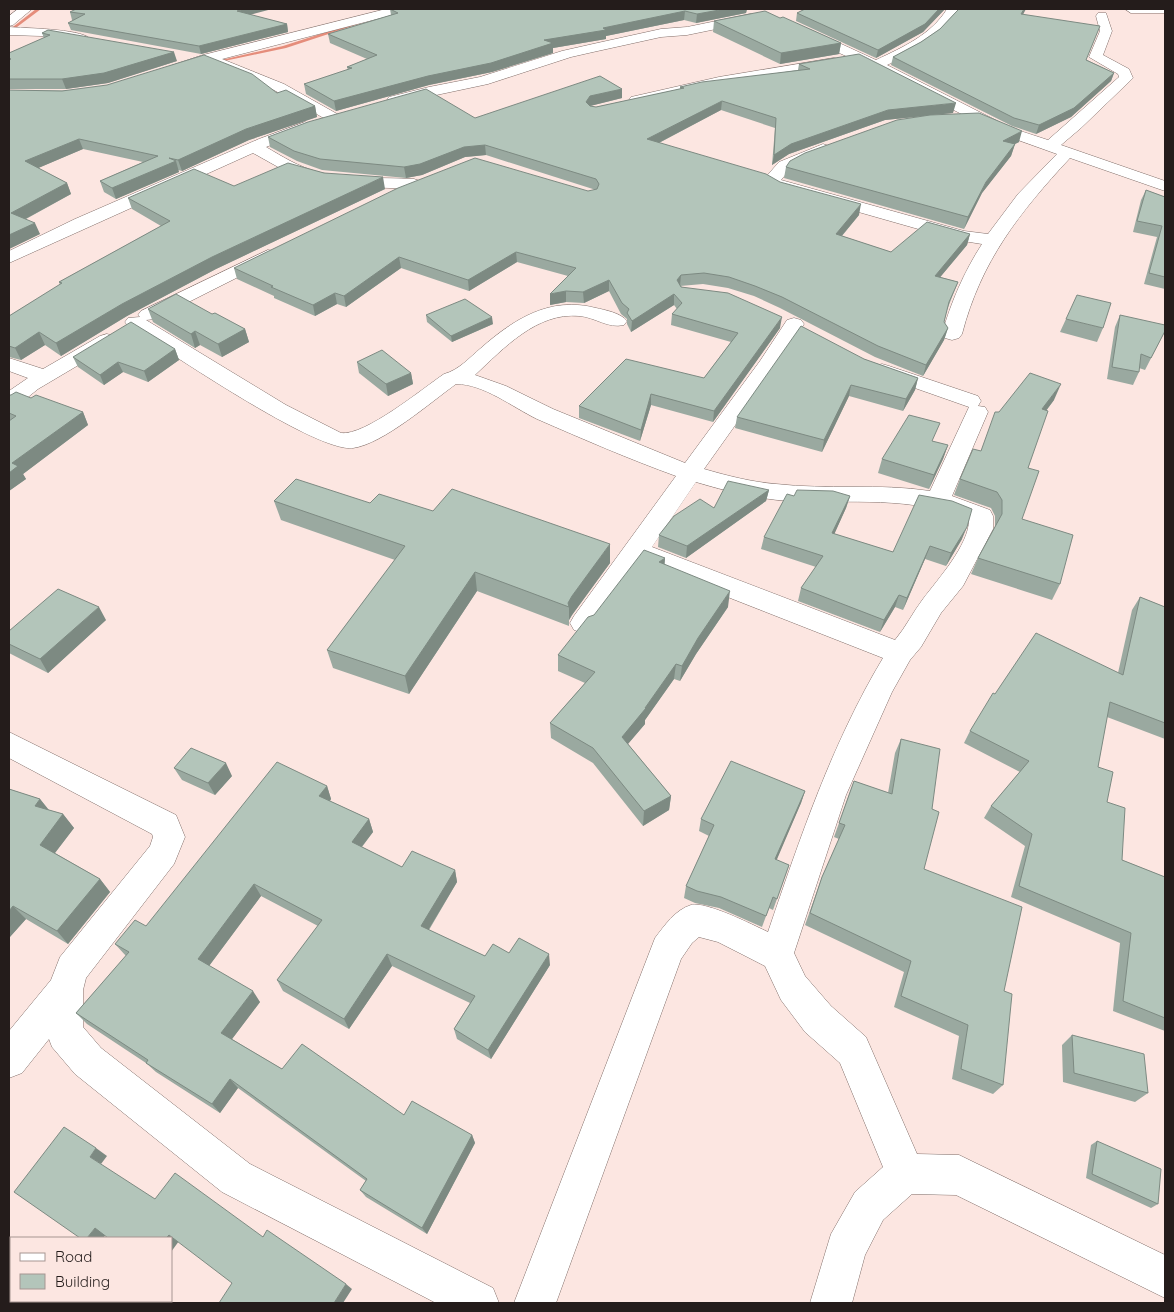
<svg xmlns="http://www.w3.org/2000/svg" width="1174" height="1312" font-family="Quicksand,sans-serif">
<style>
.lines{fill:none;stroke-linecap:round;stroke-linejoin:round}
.stream{fill:#e58d7b;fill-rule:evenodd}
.minor-casing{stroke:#826f6a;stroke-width:1}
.minor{fill:#fff;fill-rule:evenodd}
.wall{fill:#9aa9a0}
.shaded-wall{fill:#7d8a82}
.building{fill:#b3c5ba;stroke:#7d8a82}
</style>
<rect width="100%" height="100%" fill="#fce6e1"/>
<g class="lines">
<!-- stream -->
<path class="stream" d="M36 9H41L9 33V30Z
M370 18 374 19 286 48 210 64 208 63 283 46Z"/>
<!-- minor casing -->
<g class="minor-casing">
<path id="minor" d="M18 9H32L13 25 9 26V16Z
M386 9H406L404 12 222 59 284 84 339 115 341 118 339 121H329L274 90 214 65 213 61 175 73 168 69 170 66 203 55Z
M947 9H959C942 38 916 51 887 65L1011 128 1048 140 1119 77 1118 74 1089 57 1100 31 1096 16 1098 13H1106L1112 31 1103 55 1129 69 1133 78 1081 128 1061 145 1165 181V191L1070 158C1019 213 981 261 962 334L959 338 952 340 945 338 942 334C951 302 964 272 982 244L957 240 767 186 765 178 779 162 823 144 829 146 831 149 829 152 791 168 781 180 964 231 988 234 1018 194 1057 154 1001 134 855 60 801 36 800 33 806 29 811 30 876 60C903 47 931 35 947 9Z
M1125 9H1165V13H1131Z
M751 14 755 15 757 18 755 21 687 35 661 37 593 52 571 57 488 84 394 104 389 103 387 100 389 97 429 87 480 77 562 51 593 44 661 29 687 27Z
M9 27C23 28 80 29 89 38L82 42 41 36 9 35Z
M834 58 839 59 841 62 839 65 719 85 636 104 631 103 629 100 631 97 719 77Z
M305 122 310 124 313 127 310 130 266 147C283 157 299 167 318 172 349 180 382 177 414 179L420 181 422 184 420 187 414 189 341 186 312 181 287 172 253 153 9 263V251L75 219 259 139Z
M268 250 274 251 277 255 274 259 155 319 146 320 286 405 341 433C365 436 422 389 444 374 459 370 469 358 481 348 514 319 550 296 596 308 605 310 621 313 627 321L624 325C608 329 595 317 579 316 537 312 504 348 475 375L506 386 553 409 685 463 760 361 787 320 794 318 801 320 804 324 778 365 704 469C728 476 752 482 776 484 827 490 879 483 930 491L969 407 875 374 872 370 875 366 882 364 889 366 978 396 981 401 978 406 985 407 988 412 952 496 990 510 993 516V529L963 586 941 613 921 647 910 660 892 692 846 795 794 953 805 976 831 1006 866 1037 917 1154 959 1155 1165 1255V1298L956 1195 912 1194 883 1220 865 1255 852 1303H810L831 1234 855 1192 883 1167 840 1063 805 1032 781 1000 765 966 718 942 699 937 692 943 681 959 556 1303H514L655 938C665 925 675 910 691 905 706 901 753 925 768 932 800 838 832 743 883 658L641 563 592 630 583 633 574 630 570 623 574 616 676 476C629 459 583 439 537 419 512 407 484 384 456 384 431 402 383 444 353 448 316 453 167 350 128 326L125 322 128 318 140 317 138 315 141 311ZM696 482C726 491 757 499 789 501 850 504 912 495 969 520 969 545 938 579 923 599 913 612 906 627 895 640L652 547Z
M107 334 114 336 117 340 114 344 38 389 17 406 9 407V391L28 378 9 371V358L43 369 100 336Z
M9 732 176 815 185 837 174 864 86 978 83 990V1027L101 1048 250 1164 493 1288 499 1303H436L222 1192 75 1074 52 1047 49 1039 22 1073 9 1078V1031L51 980 60 957 150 846 153 837 152 834 9 758Z"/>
</g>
<!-- minor -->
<use href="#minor" class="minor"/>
</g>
<!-- wall -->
<path class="wall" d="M390 9H747L746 13 696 23 684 20 606 36V39L553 48V53L492 72 429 85 336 111 306 94 304 84 348 70 347 67 367 59 330 43 328 34 391 15Z
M805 9H945L923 32 876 58 796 21 797 13Z
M70 12 251 15 287 24 288 32 201 54 71 30 68 23 74 20H72Z
M956 12 1023 15 1087 60 1114 73 1111 81 1071 117 1036 134 1012 126 891 65 893 57 921 42 940 29Z
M780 18 841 43 839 54 780 64 713 32 714 21Z
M48 30 177 61 108 83 66 89H9V53L44 38 42 33Z
M799 64 953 113 931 115 1019 142 1015 144 1011 156 982 193 964 229 784 178 786 167 926 116 885 120 789 154 772 165 775 128 721 110 659 143 780 182 859 215 842 236 891 252 970 234 967 245 940 277 958 282 954 292 947 310 944 322 948 328 944 340 923 376 875 357 780 308 754 296 728 288 703 284 680 286 780 328 713 422 651 405 640 441 579 418V406L704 378 731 342 671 325 672 314 677 309 674 305 631 332 627 324V319L621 314 609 291 584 303 566 302 550 305 568 276 517 262 469 291 401 268 346 307 337 304 315 316 274 298V296L237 279 234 268 596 190 486 155 465 157 422 175 406 178 322 170 297 161 270 147 268 137 475 118 622 89V98L590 106 596 107 680 89V87L798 70Z
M9 90 277 93 315 106 317 117 249 140 182 171 178 170 179 172 116 199 104 192 100 181 143 162 83 149 38 168 67 183 71 194 26 219 40 234 9 249Z
M234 186 385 189 216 269 127 316 61 356 45 345 21 360 9 357V316L60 285 59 282 161 226 132 209 128 198Z
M1146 190 1165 197V289L1144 284 1157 237 1133 232 1141 200Z
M148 309 212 314 245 329 249 342 222 357 200 345 195 348 153 322Z
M426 315 493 324 452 342 427 322Z
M1120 315 1165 331 1145 370 1139 368V372L1133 385 1107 379 1115 327Z
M1066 319 1103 328 1097 342 1060 332Z
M175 349 179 360 148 382 123 372 104 385 78 367 73 357Z
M864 359 918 378 915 390 903 411 849 396 822 452 735 428 737 417Z
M357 362 411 373 413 384 388 396 359 373Z
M9 395 31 398 83 412 88 425 23 474 26 479 9 491Z
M1054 400 1046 411 1028 468 1022 519 1060 584 1052 600 971 574 978 558 995 527V516L991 508 954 495 960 479 981 451 999 412Z
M948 445 943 459 929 489 878 473 882 459Z
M769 490 766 501 686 558 658 547 659 535 714 508Z
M794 496H850L846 508 834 534 893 552 962 539 946 566 925 559 903 610 895 607 880 632 798 601 801 588 816 567 761 549 764 537Z
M274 501 370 503 610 563 572 615 569 620V626L477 591 409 694 333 668 327 650 395 560 281 520Z
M665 558 664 564 728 607 696 654 680 681 674 679 645 720V724L628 744 671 796 669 810 643 826 593 763 551 738 550 723 585 683 558 671V655L594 615Z
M1140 597 1165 607V739L1107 717 1098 767 1122 860 1165 877V1031L1113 1011 1120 943 1011 897 1025 846 984 818 991 806 1020 772 964 743 970 731 995 694 1118 673 1132 610Z
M106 620 48 673 9 653V631Z
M901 739 924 869 1004 991 1003 1085 993 1094 952 1079 959 1036 894 1007 904 972 805 925 822 877 839 839 834 837 854 781 888 793 895 753Z
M174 768 232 776 215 795 182 780Z
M327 786 331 799 330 801 369 819 373 832 362 847 402 867 455 870 457 882 429 930 485 956 509 953 550 965 491 1059 457 1039 454 1029 470 1003 392 966 349 1029 283 991 277 980 318 926 261 896 209 966 260 1002 232 1039 282 1069 404 1115 472 1135 475 1143 427 1234 366 1197 360 1190 366 1181 238 1088 220 1113 156 1072 146 1063 87 1024 76 1013 126 956 115 944 146 926Z
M9 789 40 799 49 810 63 814 74 828 55 853 100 879 110 892 68 944 26 919 9 938Z
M805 791 801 803 776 860 789 865 773 910 769 908 762 927 719 908 695 903 684 898 686 886 709 836 699 831 701 819Z
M1072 1035 1148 1093 1135 1102 1063 1082 1062 1045Z
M1097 1141 1158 1204 1151 1208 1086 1178 1091 1145Z"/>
<!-- shaded-wall -->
<path class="shaded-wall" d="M245 9H272L238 18 237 11Z
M725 9H747L746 13 696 23 697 14Z
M939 9H945L923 32 876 58 878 50Z
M1024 9H1026L1019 22 1021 14Z
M685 11 684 20 606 36V39L553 48V53L492 72 429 85 336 111 334 101 544 40Z
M287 24 288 32 201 54 199 46Z
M841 43 839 54 780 64 781 53Z
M174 52 177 61 108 83 66 89 62 79Z
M1114 73 1111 81 1071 117 1036 134 1039 125Z
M622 89V98L590 106 586 102 590 96Z
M722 101 721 110 647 149V139Z
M956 103 953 113 885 120 789 154 772 165 774 155 791 144 888 110Z
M315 106 317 117 249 140 182 171 178 160 246 129Z
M1022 131 1019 142 999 152 1003 141Z
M79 139 83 149 29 172 25 161Z
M1015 144 1011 156 982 193 964 229 968 217 986 182Z
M485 145 486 155 465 157 422 175 406 178 404 167 464 147Z
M176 161 179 172 116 199 112 188Z
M383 177 385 189 216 269 127 316 61 356 56 343 122 304 212 257Z
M67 183 71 194 16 224 11 213Z
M861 204 859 215 834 245 836 234Z
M35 223 40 234 9 249V235Z
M970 234 967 245 932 287 935 276Z
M516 252 517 262 469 291 468 280Z
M399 257 401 268 346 307 344 296Z
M681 275 680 286 677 280Z
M609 280V291L584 303 583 292Z
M566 291V302L550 305V294Z
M335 293 337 304 315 316 313 305Z
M674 294V305L631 332 632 321Z
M492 317 493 324 452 342 451 336Z
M782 317 780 328 713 422 714 411Z
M948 328 944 340 923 376 926 365Z
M245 329 249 342 222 357 218 344Z
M195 331 200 345 195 348 191 334Z
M39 332 45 345 21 360 15 348Z
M175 349 179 360 148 382 144 371Z
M118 362 123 372 104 385 100 375Z
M411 373 413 384 388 396 386 384Z
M918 378 915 390 903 411 906 399Z
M1061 384 1054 400 1035 425 1042 409Z
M851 385 849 396 822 452 824 440Z
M651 394V405L640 441 641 430Z
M83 412 88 425 23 474 26 479 9 491V473L12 463Z
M948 445 943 459 929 489 934 475Z
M769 490 766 501 686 558 687 546Z
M850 496 846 508 829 546 832 533Z
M967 527 962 539 946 566 951 553Z
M610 544V563L572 615 569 620V607L568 603 572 596Z
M930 546 925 559 903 610 907 598Z
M665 558 664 574 659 562Z
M475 572 477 591 409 694 405 676Z
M730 591 728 607 696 654 680 681 682 666 698 638Z
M899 595 895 607 880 632 884 620Z
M99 607 106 620 48 673 40 659Z
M676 664 674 679 645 720V724L621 752 622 737 645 708Z
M226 763 232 776 215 795 208 783Z
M327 786 331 799 324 809 319 796Z
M805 791 801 803 772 871 775 859Z
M671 796 669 810 643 826 644 811Z
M40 799 51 813 35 806Z
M63 814 74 828 51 858 40 845Z
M369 819 373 832 356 854 352 842Z
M455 870 457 882 424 937 421 926Z
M100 879 110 892 68 944 57 931Z
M254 884 261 896 206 970 198 959Z
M13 906 26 919 9 938V911Z
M387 954 392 966 349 1029 344 1019Z
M549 954 550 965 491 1059 488 1050Z
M253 991 260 1002 229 1043 221 1033Z
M230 1079 238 1088 220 1113 212 1104Z
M472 1135 475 1143 427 1234 422 1228Z
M96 1148 107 1156 101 1164 90 1157Z
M95 1228 107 1234 103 1238H87Z
M169 1235 179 1241 171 1252V1238H166Z
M346 1284 352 1289 343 1303H334Z"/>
<!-- building -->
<path class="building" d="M76 9H245L237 11 287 24 199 46 68 23 85 14 70 12Z
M390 9H725L697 14 685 11 603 28 606 30 544 40 553 43 491 63 428 76 334 101 304 84 352 68 347 67 377 55 328 34 398 13Z
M805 9H939L925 24 878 50 797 13Z
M959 9H1024L1021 14 1100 26 1086 60 1114 73 1074 108 1039 125 1014 118 893 57 921 42 940 29 956 12Z
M765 11 780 18 783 17 841 43 781 53 714 21Z
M48 30 174 52 104 73 62 79H9V60L11 59 9 58V53L50 35 42 33Z
M859 54 956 103 888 110 791 144 774 155 776 118 722 101 647 139 766 174 780 182 861 204 836 234 891 252 927 222 970 234 935 276 958 282 949 302 944 322 948 328 926 365 878 346 782 297 755 286 729 277 704 273 681 275 677 280 681 287 728 293 782 317 714 411 651 394 641 430 579 406 626 359 704 378 738 333 672 314 682 303 674 294 632 321 627 313 629 309 622 303 609 280 583 292 566 291 550 294 576 268 516 252 468 280 399 257 344 296 335 293 313 305 271 287 273 286 234 268 398 188 475 158 588 191 597 189 599 184 596 179 485 145 464 147 420 164 404 167 320 159 294 151 268 137 308 122 426 89 475 118 600 76 622 89 590 96 586 102 590 106 596 107 684 88 680 87 702 82 810 69 799 64Z
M204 55 252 74 277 93 286 90 315 106 246 129 178 160 169 158 176 161 112 188 100 181 158 156 79 139 25 161 67 183 11 213 35 223 9 235V90L62 91 107 85Z
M979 113 1022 131 1003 141 1015 144 986 182 968 217 786 167 790 161 805 153 897 120 930 115Z
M288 163 324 173 383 177 212 257 122 304 56 343 39 332 15 348 9 346V316L62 283 59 282 170 221 128 198 194 169 234 186Z
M1146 190 1165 197V277L1149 273 1162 226 1137 221Z
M176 294 212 314 215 313 245 329 218 344 195 331 191 334 148 309Z
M1077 295 1111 303 1103 328 1066 319Z
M465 299 492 317 451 336 426 315Z
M1120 315 1165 325V331L1151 358 1141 354 1139 372 1112 367Z
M131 322 175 349 144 371 118 362 100 375 73 357Z
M801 326 864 359 918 378 906 399 851 385 824 440 737 417Z
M382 350 411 373 386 384 357 362Z
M1030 373 1061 384 1042 409 1048 411 1028 468 1039 471 1022 519 1073 535 1060 584 978 558 1002 514V500L997 492 960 479 973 449 981 451 995 412H999Z
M16 392 31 398 36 395 83 412 12 463 18 466 9 473V421L16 416 9 413V395H11Z
M909 415 940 423 932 441 948 445 934 475 882 459Z
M296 479 370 503 379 494 433 511 452 489 610 544 572 596 568 603 569 607 475 572 405 676 327 650 405 546 274 501Z
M728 481 769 490 687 546 659 535 674 516 700 499 714 508Z
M797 490 833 491 850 496 832 533 893 552 919 495 952 501 972 509 967 527 951 553 930 546 907 598 899 595 884 620 801 588 823 556 764 537 787 494 794 496Z
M644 550 665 558 659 562 730 591 698 638 682 666 676 664 645 708H646L622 737 671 796 644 811 593 748 550 723 595 672 558 655 588 617 594 615Z
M58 589 99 607 40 659 9 644V631Z
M1140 597 1165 607V723L1110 702 1098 767 1113 772 1107 802 1125 808 1122 860 1165 877V1018L1123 1001 1131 933 1019 886 1032 834 991 806 1029 761 970 731 993 693 995 694 1036 633 1123 675Z
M901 739 940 749 932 809 939 812 924 869 1022 907 1004 991 1012 994 1003 1085 961 1069 968 1025 901 996 911 961 810 913 822 877 845 825 839 823 854 781 892 794Z
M191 748 226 763 208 783 174 768Z
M731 761 805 791 775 859 789 865 777 899 773 897 766 916 721 897 697 891 686 886 714 825 701 819Z
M277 762 327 786 319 796 369 819 352 842 402 867 412 851 455 870 421 926 485 956 493 944 509 953 519 938 549 954 488 1050 454 1029 475 996 387 954 344 1019 277 980 322 920 254 884 198 959 253 991 221 1033 282 1069 302 1044 404 1115 412 1101 472 1135 422 1228 360 1190 367 1179 230 1079 212 1104 146 1063 148 1060 76 1013 129 952 115 944 135 920 146 926Z
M9 789 40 799 35 806 63 814 40 845 100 879 57 931 13 906 9 911Z
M1072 1035 1144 1054 1148 1093 1074 1073Z
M64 1127 96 1148 90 1157 155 1199 175 1173 263 1237 267 1230 346 1284 334 1303H219L232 1283 169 1235 166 1238H108L95 1228 87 1238H80L14 1192Z
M1097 1141 1161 1169 1158 1204 1092 1174Z"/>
<!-- border -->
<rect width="1174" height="1312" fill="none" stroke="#241c1b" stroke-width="20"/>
<!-- legend -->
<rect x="10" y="1237" width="162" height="65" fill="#fce6e1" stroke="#a69592"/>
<rect x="20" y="1253" width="25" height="8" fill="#ffffff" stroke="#a69592"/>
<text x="55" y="1262" font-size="15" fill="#241c1b">Road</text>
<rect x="20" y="1274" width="25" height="15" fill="#b3c5ba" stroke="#a69592"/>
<text x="55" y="1287" font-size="15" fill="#241c1b">Building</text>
</svg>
